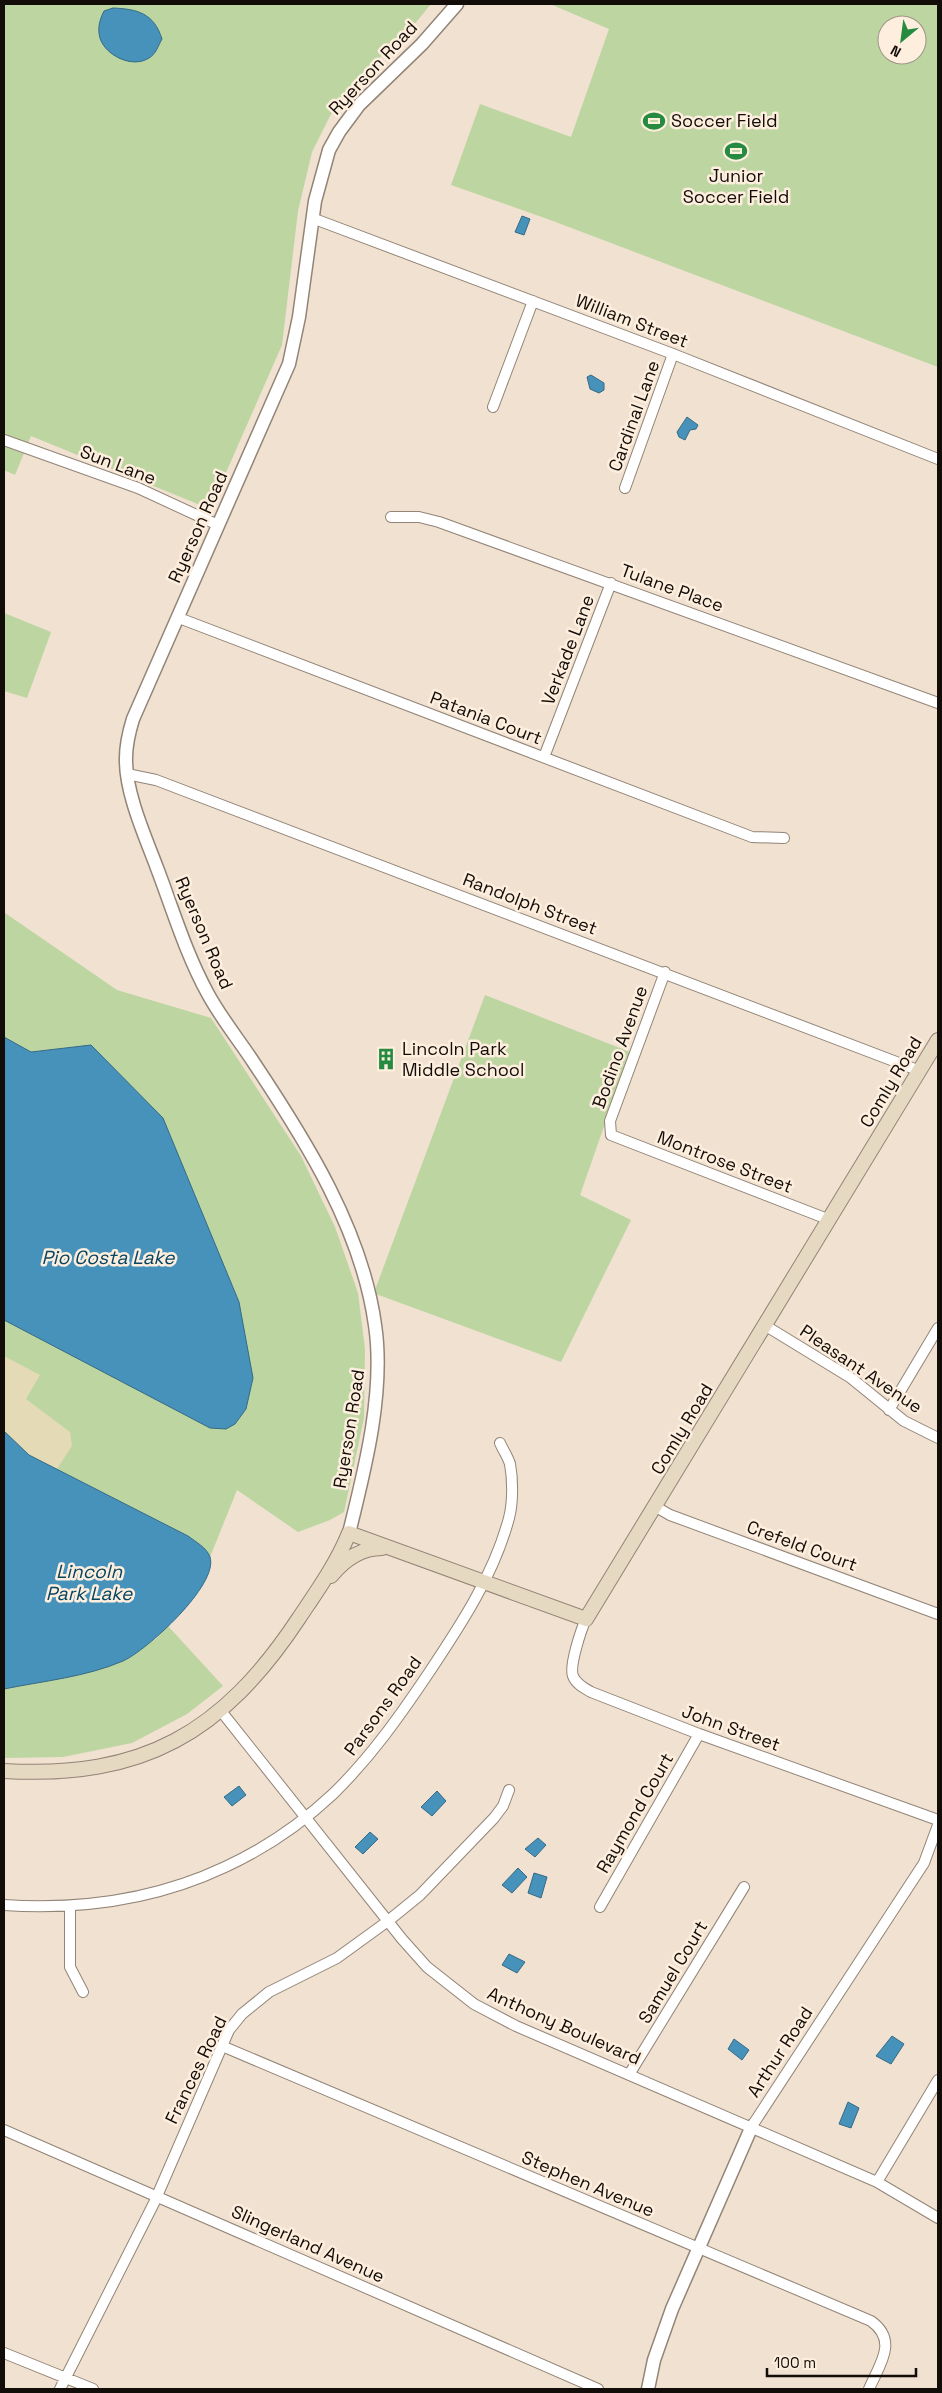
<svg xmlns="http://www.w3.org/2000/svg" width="942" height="2393" font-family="'Space Grotesk',sans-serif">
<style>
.green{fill:#bcd5a1;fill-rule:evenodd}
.sand{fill:#e4dab5}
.water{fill:#4692ba;stroke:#366a85}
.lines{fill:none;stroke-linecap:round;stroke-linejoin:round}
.minor-casing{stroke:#928476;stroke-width:12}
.tertiary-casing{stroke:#928476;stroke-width:15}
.secondary-casing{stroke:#928476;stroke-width:16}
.minor{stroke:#fff;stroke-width:10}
.tertiary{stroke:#fff;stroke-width:12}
.secondary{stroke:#e6d9c2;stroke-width:14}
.labels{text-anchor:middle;stroke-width:5;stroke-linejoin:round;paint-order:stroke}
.street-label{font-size:18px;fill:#120d08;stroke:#feeede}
.poi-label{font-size:18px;fill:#120d08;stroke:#feeede;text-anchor:start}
.water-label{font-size:19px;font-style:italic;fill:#054562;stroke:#feeede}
</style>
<rect width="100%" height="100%" fill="#f0e1d1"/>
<!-- green -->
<path class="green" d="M4 4H431L408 32 359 76 330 116 312 152 298 211 282 345 210 509 31 436 15 475 4 470Z
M550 4H938V367L553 221 451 185 480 104 571 137 609 29ZM887 25H917V55H887Z
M4 613 51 632 27 698 4 691Z
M5 913 117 990 211 1018 301 1156 335 1227 358 1293 365 1349 364 1418 344 1512 330 1520 298 1532 237 1490 210 1557 205 1549 188 1536 29 1455 4 1431V1320L11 1323 163 1118 91 1046 31 1052 4 1037Z
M485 995 630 1052 580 1195 631 1220 561 1362 376 1294 375 1290Z
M168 1626 223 1686 187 1714 132 1743 63 1757 4 1758V1689L89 1672 156 1639Z"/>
<!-- sand -->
<path class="sand" d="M4 1356 40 1375 26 1399 70 1432 72 1446 57 1469 29 1455 4 1431Z"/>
<!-- water -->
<path class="water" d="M113 8C137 9 154 13 162 39 158 46 156 54 149 58 132 69 105 55 100 38 97 28 100 19 104 11Z
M522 216 530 219 524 235 515 232Z
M591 375 604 383V390L599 393 590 389 587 377Z
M687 417 698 425 696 429 690 430 685 440 679 437 677 432Z
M4 1037 31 1052 91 1045 163 1118 239 1302 253 1378 246 1409 235 1424 226 1429 210 1428 4 1320Z
M4 1431 29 1455 188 1536C196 1542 207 1548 210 1557 219 1585 146 1651 123 1661 86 1677 43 1681 4 1689Z
M239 1786 246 1795 232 1806 224 1797Z
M437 1791 446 1801 432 1816 421 1807Z
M370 1832 378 1839 363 1854 355 1847Z
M538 1838 546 1845 535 1857 525 1849Z
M518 1868 527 1877 512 1893 502 1885Z
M534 1873 547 1877 541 1898 528 1893Z
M509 1954 525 1962 517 1973 502 1965Z
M892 2036 904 2044 891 2064 876 2056Z
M734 2039 749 2050 742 2060 728 2049Z
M848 2102 859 2108 851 2128 839 2124Z"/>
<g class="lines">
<!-- minor casing -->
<g class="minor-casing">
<path id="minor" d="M312 218 673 354 938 459
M493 407 533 301
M4 440 138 488 218 525
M625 488 673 354
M391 517H419L439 522 938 703
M179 618 752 837 784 838
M544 757 611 583
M127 774 156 780 920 1071
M665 972 610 1121 611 1135 830 1220
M766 1326 851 1378 904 1421 938 1438
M889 1410 938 1328
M656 1507 670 1515 938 1614
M586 1619C581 1630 569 1666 573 1676 576 1684 584 1688 591 1692L699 1734 938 1820
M221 1711 402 1939 427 1967 474 2004 516 2026 877 2182 938 2218
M4 1905C80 1910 155 1900 225 1867 264 1849 301 1824 333 1794 370 1758 399 1717 428 1674 460 1626 494 1575 509 1518 513 1503 513 1480 510 1464 508 1457 503 1450 500 1443
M70 1907V1967L83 1992
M600 1907 699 1734
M222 2046 871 2321C899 2341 879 2365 869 2389
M630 2073 744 1887
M752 2126 924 1863 938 1825
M4 2130 598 2389
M877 2182 938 2080
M4 2353 93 2389
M60 2389 154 2203 229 2030 242 2014 269 1992 337 1958 388 1921 420 1895 494 1818 503 1806 509 1790"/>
</g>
<!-- tertiary casing -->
<g class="tertiary-casing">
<path id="tertiary" d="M349 1533C365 1469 385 1391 375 1325 362 1230 306 1141 254 1063 239 1040 221 1018 208 994 186 954 173 910 157 868 145 836 125 792 126 758 126 745 129 732 133 719L289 364 299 317 315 201 329 150 339 132 359 105 422 44 457 4
M648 2389 654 2360 672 2309 752 2126"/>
</g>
<!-- secondary casing -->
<g class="secondary-casing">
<path id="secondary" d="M331 1576C344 1560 361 1548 382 1548
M4 1771C143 1779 223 1733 299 1618 317 1591 337 1563 349 1533L586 1619 938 1040"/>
</g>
<!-- minor -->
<use href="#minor" class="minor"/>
<!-- tertiary -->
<use href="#tertiary" class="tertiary"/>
<!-- secondary -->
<use href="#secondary" class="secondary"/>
</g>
<!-- icons -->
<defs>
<g id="stadium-bare" transform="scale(1.725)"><path d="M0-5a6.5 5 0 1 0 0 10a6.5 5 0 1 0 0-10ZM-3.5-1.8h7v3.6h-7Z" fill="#248b41" stroke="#feeede" stroke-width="2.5" paint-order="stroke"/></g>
<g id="building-bare" transform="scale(1.725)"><path d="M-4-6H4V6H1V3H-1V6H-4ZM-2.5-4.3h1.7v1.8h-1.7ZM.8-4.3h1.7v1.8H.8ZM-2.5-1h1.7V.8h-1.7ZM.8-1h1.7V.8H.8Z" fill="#248b41" stroke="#feeede" stroke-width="2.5" paint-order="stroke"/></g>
</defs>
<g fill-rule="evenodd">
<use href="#stadium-bare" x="654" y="121"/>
<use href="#stadium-bare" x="736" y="151"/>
<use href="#building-bare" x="386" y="1059"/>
</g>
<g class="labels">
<!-- street labels -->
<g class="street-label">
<text transform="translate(373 68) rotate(-47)" y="6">Ryerson Road</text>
<text transform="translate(632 321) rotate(21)" y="6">William Street</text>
<text transform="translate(634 416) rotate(-70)" y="6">Cardinal Lane</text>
<text transform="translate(118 465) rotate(21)" y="6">Sun Lane</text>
<text transform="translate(198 527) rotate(-66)" y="6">Ryerson Road</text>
<text transform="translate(672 588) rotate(20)" y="6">Tulane Place</text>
<text transform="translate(568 650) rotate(-69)" y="6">Verkade Lane</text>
<text transform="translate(486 718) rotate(21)" y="6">Patania Court</text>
<text transform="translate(530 904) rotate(21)" y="6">Randolph Street</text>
<text transform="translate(204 933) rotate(67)" y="6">Ryerson Road</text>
<text transform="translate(620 1047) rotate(-70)" y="6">Bodino Avenue</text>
<text transform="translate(891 1082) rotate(-59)" y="6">Comly Road</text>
<text transform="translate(725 1162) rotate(21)" y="6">Montrose Street</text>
<text transform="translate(861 1369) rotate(34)" y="6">Pleasant Avenue</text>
<text transform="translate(349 1429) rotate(-81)" y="6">Ryerson Road</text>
<text transform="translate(682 1429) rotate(-59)" y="6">Comly Road</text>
<text transform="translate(802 1546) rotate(20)" y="6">Crefeld Court</text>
<text transform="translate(383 1706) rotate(-54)" y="6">Parsons Road</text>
<text transform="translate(731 1728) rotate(20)" y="6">John Street</text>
<text transform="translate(635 1813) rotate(-60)" y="6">Raymond Court</text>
<text transform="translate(673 1972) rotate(-59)" y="6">Samuel Court</text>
<text transform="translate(564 2026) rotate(24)" y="6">Anthony Boulevard</text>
<text transform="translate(780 2052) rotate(-57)" y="6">Arthur Road</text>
<text transform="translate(196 2070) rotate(-64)" y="6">Frances Road</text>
<text transform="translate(588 2184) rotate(23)" y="6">Stephen Avenue</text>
<text transform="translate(308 2244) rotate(24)" y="6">Slingerland Avenue</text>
</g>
<!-- poi labels -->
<g class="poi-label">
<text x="671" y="127">Soccer Field</text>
<text x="736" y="182" text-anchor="middle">Junior<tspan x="736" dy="21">Soccer Field</tspan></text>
<text x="402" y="1055">Lincoln Park<tspan x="402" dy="21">Middle School</tspan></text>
</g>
<!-- water labels -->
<g class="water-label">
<text x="108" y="1264">Pio Costa Lake</text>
<text x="89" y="1578">Lincoln<tspan x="89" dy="22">Park Lake</tspan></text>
</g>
</g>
<!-- border -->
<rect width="942" height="2393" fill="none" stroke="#120d08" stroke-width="10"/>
<!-- north arrow -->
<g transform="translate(902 40) rotate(209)"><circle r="24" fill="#feeede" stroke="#a09488"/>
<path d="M0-4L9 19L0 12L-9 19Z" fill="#248b41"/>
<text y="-8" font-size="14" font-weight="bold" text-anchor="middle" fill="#120d08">N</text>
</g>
<!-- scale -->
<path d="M767 2368v8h149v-8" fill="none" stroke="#120d08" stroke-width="2.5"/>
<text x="774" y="2368" font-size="15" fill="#120d08" stroke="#feeede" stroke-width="4" paint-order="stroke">100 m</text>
</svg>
